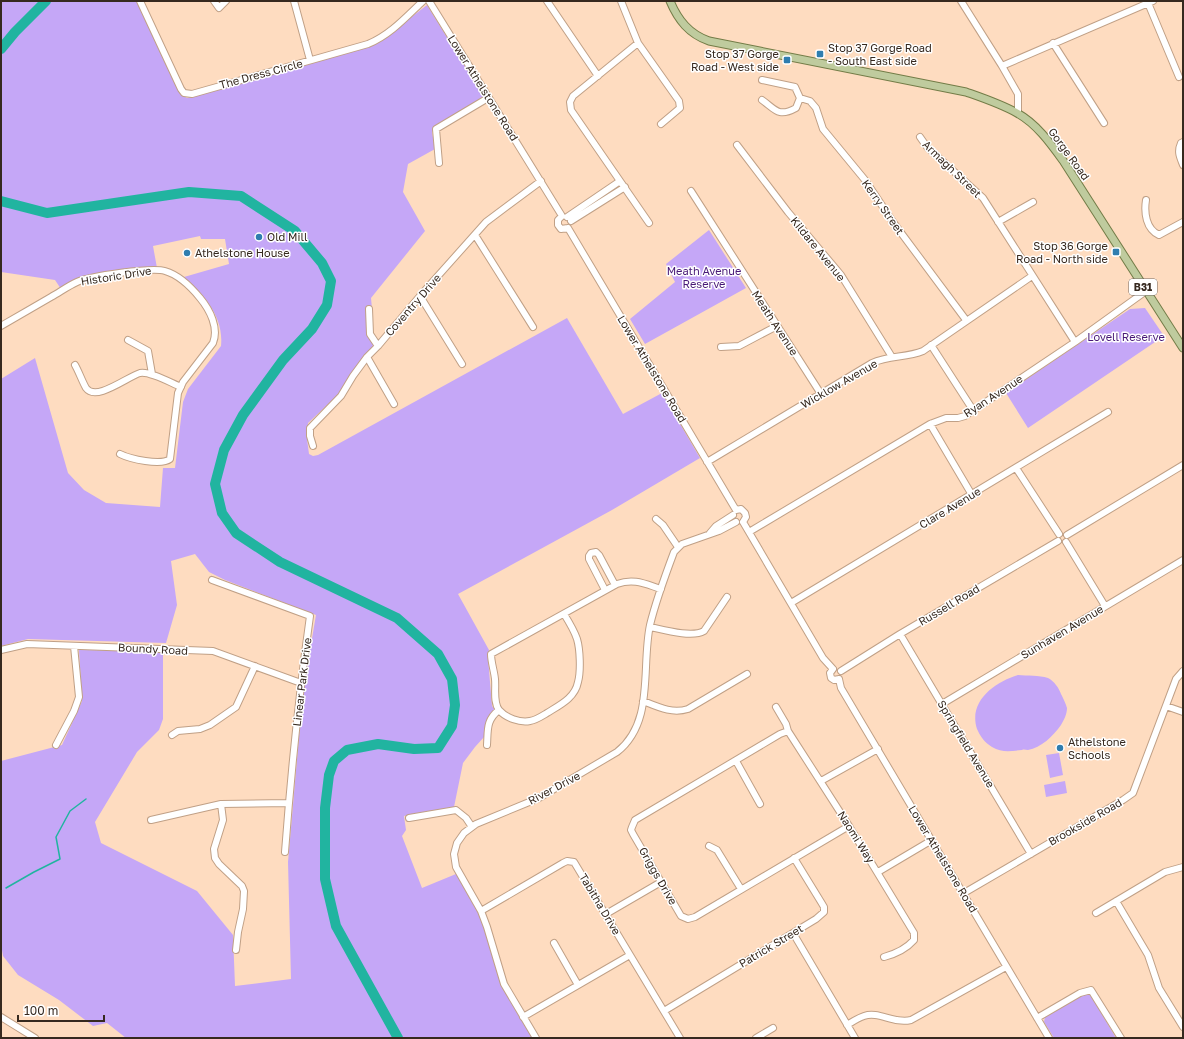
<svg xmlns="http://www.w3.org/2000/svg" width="1184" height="1039" font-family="'Golos Text',sans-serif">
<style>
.green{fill:#c5a7f7}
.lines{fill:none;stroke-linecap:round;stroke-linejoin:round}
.stream{stroke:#21b4a0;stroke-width:1.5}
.river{stroke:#21b4a0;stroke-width:10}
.minor-casing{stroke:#c0a086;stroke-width:8}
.major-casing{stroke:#737c47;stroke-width:9}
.minor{stroke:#fff;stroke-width:6}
.major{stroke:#bfcb9e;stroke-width:7}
.poi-dot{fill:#2f7daf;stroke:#fff;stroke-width:1.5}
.labels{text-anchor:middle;stroke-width:3;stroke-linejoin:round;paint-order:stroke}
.shield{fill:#fff;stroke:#726962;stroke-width:1}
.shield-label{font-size:10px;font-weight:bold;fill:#36291f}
.poi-label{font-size:11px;fill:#36291f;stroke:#fff;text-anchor:start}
.street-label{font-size:11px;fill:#36291f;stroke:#fff}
.park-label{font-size:11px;fill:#481977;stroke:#fff}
</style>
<rect width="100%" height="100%" fill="#fedcc0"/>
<!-- green -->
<path class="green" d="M1 1H138L182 95 187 98 330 58 371 45 382 40 427 5 484 97 436 125 432 132 435 149 408 164 403 192 425 231 371 298 372 309 367 310 366 332 374 344 337 396 308 423 307 439 309 454 313 456 318 455 567 318 623 414 662 393 700 458 612 510 458 594 489 650 488 658 492 706 495 710C487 719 484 726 484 737L475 747 463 763 454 807 404 816 406 830 402 836 422 888 456 874 478 912 485 930 502 984 533 1038H126L107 1023 93 1026 59 1000 18 975 3 956 1 944V761L62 745 82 701 79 650 163 651V719L159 730 137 752 95 822 101 843 197 891 233 935 235 986 291 979 288 862 303 691 316 615 225 580 209 572 195 554 171 561 177 605 166 643 28 639 1 646V379L35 358 68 473 84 490 106 503 160 507 163 468H175L183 402 188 389 221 346C224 316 204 296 184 277L229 264 225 239H201L200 236 153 246 157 268 111 273 61 289 55 280 1 272Z
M709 230 746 288 645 344 630 319 675 282 666 264Z
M1145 308 1164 336 1028 428 1006 393 1130 309Z
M1018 675C1027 676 1039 675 1048 678 1054 681 1059 688 1061 694 1063 698 1066 704 1067 708 1067 714 1064 720 1061 725 1053 736 1041 748 1028 750 1026 750 1024 749 1022 750 1011 751 1002 753 992 747 985 743 980 736 977 729 968 701 995 682 1018 675Z
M1059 753 1063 775 1050 778 1046 755Z
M1065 781 1067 793 1046 797 1044 785Z
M1085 993 1090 994 1116 1038H1054L1044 1022 1045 1017Z"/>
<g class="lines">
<!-- stream -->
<path class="stream" d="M6 888 34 872 60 859 56 837 70 811 86 799"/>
<!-- river -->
<path class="river" d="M1 49 15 32 46 1
M1 201 47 213 189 192 241 196 295 231 322 263 331 281 327 305 312 329 283 360 243 415 224 450 215 484 222 513 236 533 280 562 397 618 438 654 452 679 455 705 452 726 438 748 414 749 378 744 347 750 334 761 329 775 325 808V879L336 926 398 1038"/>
<!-- minor casing -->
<g class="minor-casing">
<path id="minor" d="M140 1 181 89 184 93 192 94 368 44C390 35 406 17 423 1
M214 1 219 8 226 1
M294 1 310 60
M429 1 562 216
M547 1 598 76
M621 1 638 43 679 101 680 108 661 124
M961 1 1002 66 1018 94V113
M1148 3 1179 77
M638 43 573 96 570 102 571 110 649 223
M1053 43 1104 123
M1002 66 1153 1
M762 80 795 87 800 98
M762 100C775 109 778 118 796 108L800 98 810 101 816 108 823 129 865 180 893 222 966 320
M920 137 927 147 983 198 1075 342
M1183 142 1181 143C1177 152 1180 157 1183 165
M737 145 788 212 841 275 892 357
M439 163 436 129 488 98
M691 191 821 394
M1146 200C1144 213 1146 229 1159 235L1183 222
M562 216 558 220V225L561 229 568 228
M567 217 620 181
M571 221 625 187
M998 222 1033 202
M568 228 736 510
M475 235 533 327
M420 296 462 364
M369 309 370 334 378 346
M1 326C18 316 34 307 51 297 60 292 68 286 77 282 90 276 152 267 165 271 179 275 191 287 200 298 210 310 219 328 213 343L183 382 178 393 170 459C161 466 130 459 120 454
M128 340 148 351 152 374
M931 345 973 410
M721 347 739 346 777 326
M367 357 394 404
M75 365C79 372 82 381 86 388 96 402 127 377 140 373 150 371 171 383 181 387
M930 424 972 495
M313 446 310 436V428L341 396 353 376 367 357 378 346 420 296 486 222 541 181
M707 462 872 363C889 355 906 358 923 351L1032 276
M1016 468 1059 534
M736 510 741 509 745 513 746 517 743 522
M656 519 663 525 678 547
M743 522 823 658 833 669
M749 532 930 424 946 418H958L965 416 1075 342 1146 291
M710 533 716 526 733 515
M1067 535 1183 465
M1066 542 1105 606
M212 580 310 616C299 694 291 773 285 852
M605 590 589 559V556L591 553 596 552 599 555 615 585
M791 603 1108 412
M650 627C664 630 692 638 704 631L727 597
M900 634 1031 854
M1 650 27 644 213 651 301 683
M833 669 830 673 831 678 834 680 839 679
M841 671 900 634 1058 541
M839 679 841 688 1049 1038
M643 701C658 707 672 714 688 709L747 674
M942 704 1183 560
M1166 706 1183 712
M776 707 786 724 788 731 849 826 914 933V940C907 948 895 954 884 957
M499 710C506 718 520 723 530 721 536 720 542 716 547 713 560 705 575 698 578 682 581 671 580 649 577 639 574 630 569 622 564 614
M788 731 780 734 635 820 632 827 631 830 633 834 681 916 688 919 695 917 849 826
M172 735 178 731 200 729 210 725 236 707 255 666
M56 745 74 711 79 697 74 646
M487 745C488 730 486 720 499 710 493 702 496 689 495 679 494 670 491 662 491 654L617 584C634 578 645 584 661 589
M736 761 760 804
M821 781 878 749
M221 804 223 820 214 849 215 858 219 864 242 886 244 891 243 909 238 932 236 950
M409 818 456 810 466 818 472 827
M151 820 221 804 289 803
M709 846 717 850 741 889
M878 872 932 840
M964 893 1123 800 1133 793 1176 679 1183 671
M1116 901 1148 955 1159 988 1183 1027
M481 911 563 863 567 861 574 862 680 1038
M1096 913 1165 872 1183 867
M606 914 661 882
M793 933 855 1038
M554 943 578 985
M664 1011 816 919 824 912V907L821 902 794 858
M1 1017 35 1038
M523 1017 630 955
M1037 1018 1080 993 1091 990 1121 1038
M847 1025C852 1022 858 1018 864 1016 879 1011 893 1024 911 1020L1006 967
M536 1038 504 984 487 927 481 911 456 867 454 854 457 843 464 833 476 824 539 798 617 752C655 722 641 667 650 625 656 600 665 576 674 552L682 544 719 531 736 522
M756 1038 773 1028"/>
</g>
<!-- major casing -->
<g class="major-casing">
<path id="major" d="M670 1C678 20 689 34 709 41L966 92C983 98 1001 104 1017 113 1037 124 1051 144 1064 162L1183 348"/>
</g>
<!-- minor -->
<use href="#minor" class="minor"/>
<!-- major -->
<use href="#major" class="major"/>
</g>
<!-- markers -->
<g class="poi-dot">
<rect x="816" y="50" width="8" height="8" rx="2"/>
<rect x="783" y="56" width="8" height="8" rx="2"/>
<circle cx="259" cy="237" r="4"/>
<rect x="1112" y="248" width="8" height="8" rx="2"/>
<circle cx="187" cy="253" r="4"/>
<circle cx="1060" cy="748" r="4"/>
</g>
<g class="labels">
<!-- shield labels -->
<rect class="shield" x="1129" y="279" width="28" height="16" rx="3"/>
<g class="shield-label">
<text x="1143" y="291">B31</text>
</g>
<!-- poi labels -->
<g class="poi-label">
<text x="828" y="52">Stop 37 Gorge Road<tspan x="828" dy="13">- South East side</tspan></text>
<text x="779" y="58" text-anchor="end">Stop 37 Gorge<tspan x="779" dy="13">Road - West side</tspan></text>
<text x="267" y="241">Old Mill</text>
<text x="1108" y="250" text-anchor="end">Stop 36 Gorge<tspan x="1108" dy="13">Road - North side</tspan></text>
<text x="195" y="257">Athelstone House</text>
<text x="1068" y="746">Athelstone<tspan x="1068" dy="13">Schools</tspan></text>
</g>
<!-- street labels -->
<g class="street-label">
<text transform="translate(261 74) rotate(-15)" y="4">The Dress Circle</text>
<text transform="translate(483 88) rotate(58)" y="4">Lower Athelstone Road</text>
<text transform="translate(1069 154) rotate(54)" y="4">Gorge Road</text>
<text transform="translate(952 169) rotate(44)" y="4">Armagh Street</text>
<text transform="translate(883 207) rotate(55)" y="4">Kerry Street</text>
<text transform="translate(818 249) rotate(51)" y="4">Kildare Avenue</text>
<text transform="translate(116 276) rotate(-9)" y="4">Historic Drive</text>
<text transform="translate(413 305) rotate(-49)" y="4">Coventry Drive</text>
<text transform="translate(775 323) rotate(57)" y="4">Meath Avenue</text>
<text transform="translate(652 369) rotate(59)" y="4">Lower Athelstone Road</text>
<text transform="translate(839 384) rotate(-30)" y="4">Wicklow Avenue</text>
<text transform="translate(993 396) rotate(-33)" y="4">Ryan Avenue</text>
<text transform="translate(950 508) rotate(-31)" y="4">Clare Avenue</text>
<text transform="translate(949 605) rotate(-31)" y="4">Russell Road</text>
<text transform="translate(1062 632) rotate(-31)" y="4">Sunhaven Avenue</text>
<text transform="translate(153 649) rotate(3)" y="4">Boundy Road</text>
<text transform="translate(302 682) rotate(-83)" y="4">Linear Park Drive</text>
<text transform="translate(966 744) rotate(59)" y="4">Springfield Avenue</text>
<text transform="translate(554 788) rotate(-28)" y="4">River Drive</text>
<text transform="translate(1085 822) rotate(-30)" y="4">Brookside Road</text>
<text transform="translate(856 837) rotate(58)" y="4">Naomi Way</text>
<text transform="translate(943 859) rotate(59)" y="4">Lower Athelstone Road</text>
<text transform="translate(658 876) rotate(60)" y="4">Griggs Drive</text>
<text transform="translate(600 904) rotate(59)" y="4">Tabitha Drive</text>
<text transform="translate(771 946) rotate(-31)" y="4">Patrick Street</text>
</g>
<!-- park labels -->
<g class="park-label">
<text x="704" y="275">Meath Avenue<tspan x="704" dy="13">Reserve</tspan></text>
<text x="1126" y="341">Lovell Reserve</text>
</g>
</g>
<!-- border -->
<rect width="1184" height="1039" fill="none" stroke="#36291f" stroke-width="4"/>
<!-- scale -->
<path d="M18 1015v6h86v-6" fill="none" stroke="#36291f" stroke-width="2"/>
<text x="24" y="1015" font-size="12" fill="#36291f" stroke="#ffffff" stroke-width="3" paint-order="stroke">100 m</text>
</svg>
